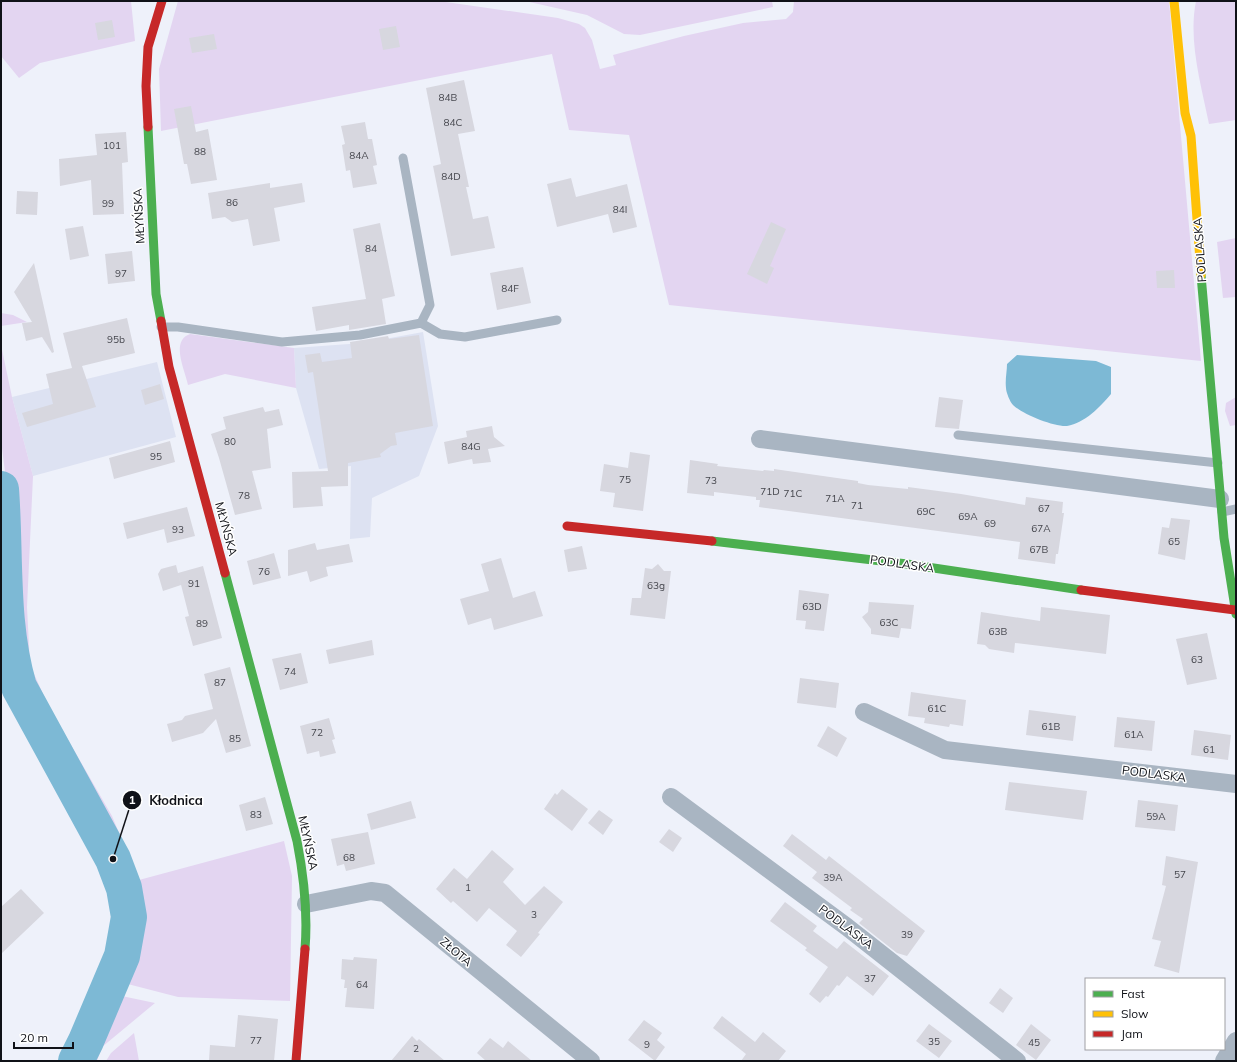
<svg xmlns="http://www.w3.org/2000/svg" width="1237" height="1062" font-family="Mulish,sans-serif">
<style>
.built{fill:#dde2f2}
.green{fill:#e3d5f1}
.water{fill:#7db9d5}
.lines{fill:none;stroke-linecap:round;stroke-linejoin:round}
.river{stroke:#7db9d5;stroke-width:36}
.building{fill:#d7d7df}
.lane{stroke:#a9b5c2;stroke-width:9}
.street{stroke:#a9b5c2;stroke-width:18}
.fast{stroke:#4caf50;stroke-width:9}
.slow{stroke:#ffc107;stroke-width:9}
.jam{stroke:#c62828;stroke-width:9}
.labels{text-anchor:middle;stroke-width:3;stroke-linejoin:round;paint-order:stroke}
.number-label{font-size:10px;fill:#45464d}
.street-label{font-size:12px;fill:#101218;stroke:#fff}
.leader{fill:none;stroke:#101218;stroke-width:1.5}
.callout-dot{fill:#101218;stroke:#fff;stroke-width:1.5}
.mark-label{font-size:12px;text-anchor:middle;font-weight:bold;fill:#fff}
.callout-label{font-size:13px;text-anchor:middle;font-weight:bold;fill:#101218;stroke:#fff;stroke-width:3;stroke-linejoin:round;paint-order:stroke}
</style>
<rect width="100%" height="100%" fill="#eef1fa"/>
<!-- built -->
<path class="built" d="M423 332 438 426 419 476 372 498 370 537 350 539 351 466 319 469 296 388 294 348 363 343Z
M157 362 176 437 33 476 12 397Z"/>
<!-- green -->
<path class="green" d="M1 1H131L135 41 40 63 19 78 1 56Z
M178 1H439L558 18 579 24 585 28 592 40 600 69 616 65 613 55 684 36 743 23 786 19 793 12 794 1H1169L1201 361 669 305 629 135 569 130 552 54 161 131 159 69Z
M525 1H772L773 7 640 35 624 34 587 15Z
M1196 1H1236V120L1209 124C1201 84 1188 41 1196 1Z
M1236 238V297L1223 298 1217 242Z
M1 313 13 315 27 322 1 326Z
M190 334 294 348 296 388 225 374 188 385C185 370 170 341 190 334Z
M1 345 12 397 33 476 27 607 30 665 49 707 112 816 139 880 284 841 292 876 290 1001 178 997 120 982 132 953 134 933 133 896 129 881 103 826 30 693 16 648 7 488 1 440Z
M1236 397V425L1230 426 1225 411 1226 403Z
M117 995 155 1003 102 1047 97 1061H84Z
M134 1033 139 1061H106L111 1053Z"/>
<!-- water -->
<path class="water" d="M1017 355 1096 361 1111 367V394C1100 407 1085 423 1067 426 1054 427 1022 414 1013 405 1010 402 1006 392 1006 388 1005 380 1007 371 1007 364Z"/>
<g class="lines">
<!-- river -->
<path class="river" d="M1 489C6 555 0 623 19 687L113 859 124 888 129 917 122 956 86 1041 76 1061"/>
</g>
<!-- building -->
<path class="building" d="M112 20 115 37 98 40 95 23Z
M396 26 400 47 383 50 379 29Z
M214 34 217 49 192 53 189 38Z
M464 80 475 131 458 134 469 187H466L473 219 488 216 495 248 451 256 433 166 441 164 426 88Z
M191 106 196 132 208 129 217 180 191 184 187 164H184L174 109Z
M365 122 368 139H372L377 165 373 166 377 184 353 188 350 170 346 171 342 145 345 144 341 126Z
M126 132 128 162 122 163 124 214 93 215 91 180 60 186 59 159 97 155 95 134Z
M571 178 576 197 627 184 637 227 613 233 608 214 557 227 547 184Z
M270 183V188L302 183 305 202 274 208 280 241 253 246 248 219 232 222 225 217 212 219 208 193Z
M17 191 38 192 37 215 16 214Z
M771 222 786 229 770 266 774 268 767 284 747 274Z
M380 223 395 296 382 299 386 324 349 330V325L316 331 312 307 366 299 353 229Z
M83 226 89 256 70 260 65 229Z
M132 251 135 281 108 284 105 254Z
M34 263 54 352 52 353 42 337 26 341 22 323 32 322 14 292Z
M523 267 531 303 497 310 490 273Z
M1174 270 1175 288H1157L1156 271Z
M127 318 135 353 82 366 96 407 27 427 22 413 53 404 46 374 72 368 63 333Z
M419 335 433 426 395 433 397 445 391 446 380 454 381 457 348 463V486L321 487 323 506 293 508 292 472 328 471 313 372 308 373 305 355 320 353 322 362 352 358 350 342 388 336 389 339Z
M160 384 164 399 145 405 141 390Z
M939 397 963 400 959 429 935 427Z
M263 407 265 412 279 409 283 425 267 429 271 468 252 471 262 509 235 515 219 458 211 434 226 429 223 417Z
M492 426 494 437 505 446 488 449 491 462 473 464 472 459 448 464 444 442 467 437 466 431Z
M170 441 175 462 114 479 109 458Z
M630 452 650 455 643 511 613 507 615 493 600 491 604 464 628 468Z
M690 460 718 464 717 466 763 471 764 470 774 471V469L858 481V483L868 485 908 489V487L961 494 1025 505 1026 497 1063 502 1062 513H1064L1058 554H1056L1055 564 1018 559 1020 542 759 507 760 500H756V497L714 492V496L687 493Z
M187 507 195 536 167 543 164 529 127 539 123 523Z
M1171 518 1190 520 1185 560 1158 554 1162 527 1169 528Z
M315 543 317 550 349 544 353 562 326 567 328 576 310 582 307 571 288 576V550Z
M582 546 587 569 568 572 564 550Z
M274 553 281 578 253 585 247 561Z
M501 558 513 598 535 591 543 616 494 630 491 618 468 625 460 599 489 591 481 564Z
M658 564 664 571H671L665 619 630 615 632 598H641L645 568 652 569Z
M176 565 181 585 163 591 158 574 161 569Z
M203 566 222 638 193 646 185 617 189 616 178 573Z
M799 590 829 594 824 631 805 629 806 621 796 620Z
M869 602 914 605 911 629 901 628 899 638 871 634V629L862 617 868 612Z
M1041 607 1110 615 1106 654 1015 643 1014 653 989 649 985 645 977 644 981 612 1040 621Z
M1207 633 1217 679 1187 685 1176 639Z
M372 640 374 655 329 664 326 650Z
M301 653 308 683 280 690 272 659Z
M230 667 251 746 226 753 216 719 203 733 172 742 167 724 182 720 185 716 213 709 204 674Z
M800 678 839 683 836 708 797 703Z
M911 692 966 700 963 726 950 724 949 727 924 723 925 718 908 716Z
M1029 710 1076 716 1073 741 1026 735Z
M1117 717 1155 721 1152 751 1114 747Z
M329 718 335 739 332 740 336 753 320 757 319 751 307 754 300 726Z
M828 726 847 738 837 757 817 746Z
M1194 730 1231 735 1228 760 1191 755Z
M1009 782 1087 791 1083 820 1005 810Z
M562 789 588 809 572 831 544 809 555 793 557 795Z
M265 797 273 824 246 831 239 805Z
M1138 800 1178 805 1175 831 1135 827Z
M411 801 416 818 371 830 367 814Z
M599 810 613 820 603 835 588 823Z
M669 829 682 838 673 852 659 842Z
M368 832 375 864 346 871 344 864 337 866 331 839Z
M792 834 826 860 829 856 925 931 907 956 897 953 859 923 863 919 850 910 852 908 812 878 817 872 783 846Z
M492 850 514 869 503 882 525 905 544 886 563 902 538 933 540 934 521 957 506 945 517 931 489 908 477 922 453 901 451 903 436 889 454 868 467 879Z
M1166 856 1198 862 1179 973 1154 966 1161 941 1152 939 1166 886 1162 885Z
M21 889 44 913 1 954V907Z
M785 902 817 926 813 931 837 949 844 941 889 976 873 996 847 976 839 986 837 985 828 997 826 996 820 1003 809 994 828 967 805 950 807 948 770 921Z
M354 957 377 959 374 1009 345 1007 347 988H344L345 980 341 979 342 959 353 960Z
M1000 988 1013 998 1003 1013 989 1003Z
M238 1015 278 1019 274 1061H209L210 1045 235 1047Z
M722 1016 755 1042 763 1032 786 1051 778 1061H741L746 1054 713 1028Z
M644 1020 662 1033 657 1040 665 1047 655 1061 628 1040Z
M929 1024 952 1041 939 1058 916 1041Z
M1031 1024 1051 1040 1036 1060 1016 1045Z
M412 1036 417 1041 419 1039 445 1061H391Z
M490 1038 503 1048 508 1041 532 1061H486L477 1053Z"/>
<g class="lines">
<!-- lane -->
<path class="lane" d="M421 323 440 334 465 337 557 320
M161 327H178L282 342 360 335 421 323 430 305 403 158
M958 435 1218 463
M1222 512 1236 509"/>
<!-- street -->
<path class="street" d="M760 439 1220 499
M864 712 945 750 1236 784
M671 797 847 927 1017 1061
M306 904 371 891 385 893 591 1061
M1224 1061 1236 1041"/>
<!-- fast -->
<path class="fast" d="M148 127 156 294 161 321
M1201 275 1224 538 1236 614
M712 541 907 564 1081 590
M225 573 297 841C304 877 308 912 305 949"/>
<!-- slow -->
<path class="slow" d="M1174 1 1185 113 1191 136 1201 275"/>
<!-- jam -->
<path class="jam" d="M148 127 146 86 148 47 162 1
M161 321 169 367 225 573
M567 526 712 541
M1081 590 1235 610
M296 1061 305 949"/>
</g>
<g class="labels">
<!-- number labels -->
<g class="number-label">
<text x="448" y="101">84B</text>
<text x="453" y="126">84C</text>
<text x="112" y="149">101</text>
<text x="200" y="155">88</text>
<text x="359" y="159">84A</text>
<text x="451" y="180">84D</text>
<text x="232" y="206">86</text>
<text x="108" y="207">99</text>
<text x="620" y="213">84I</text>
<text x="371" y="252">84</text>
<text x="121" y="277">97</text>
<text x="510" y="292">84F</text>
<text x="116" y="343">95b</text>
<text x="230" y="445">80</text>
<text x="471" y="450">84G</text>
<text x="156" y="460">95</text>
<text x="625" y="483">75</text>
<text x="711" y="484">73</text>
<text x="770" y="495">71D</text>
<text x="793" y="497">71C</text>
<text x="244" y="499">78</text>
<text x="835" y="502">71A</text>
<text x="857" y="509">71</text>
<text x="1044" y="512">67</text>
<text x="926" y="515">69C</text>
<text x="968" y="520">69A</text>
<text x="990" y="527">69</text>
<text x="1041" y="532">67A</text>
<text x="178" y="533">93</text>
<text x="1174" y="545">65</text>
<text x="1039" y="553">67B</text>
<text x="264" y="575">76</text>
<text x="194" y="587">91</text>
<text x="656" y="589">63g</text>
<text x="812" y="610">63D</text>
<text x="889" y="626">63C</text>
<text x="202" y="627">89</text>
<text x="998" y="635">63B</text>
<text x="1197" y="663">63</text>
<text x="290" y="675">74</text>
<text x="220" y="686">87</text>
<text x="937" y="712">61C</text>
<text x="1051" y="730">61B</text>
<text x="317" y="736">72</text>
<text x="1134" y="738">61A</text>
<text x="235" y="742">85</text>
<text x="1209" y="753">61</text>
<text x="256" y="818">83</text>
<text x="1156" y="820">59A</text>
<text x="349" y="861">68</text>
<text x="1180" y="878">57</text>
<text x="833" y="881">39A</text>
<text x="468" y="891">1</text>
<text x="534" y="918">3</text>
<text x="907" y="938">39</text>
<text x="870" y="982">37</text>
<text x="362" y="988">64</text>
<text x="256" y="1044">77</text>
<text x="934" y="1045">35</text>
<text x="1034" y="1046">45</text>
<text x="647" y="1048">9</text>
<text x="416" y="1052">2</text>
</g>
<!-- street labels -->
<g class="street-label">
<text transform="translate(139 216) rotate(-93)" y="4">MŁYŃSKA</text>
<text transform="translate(1200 250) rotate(-94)" y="4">PODLASKA</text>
<text transform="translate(226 529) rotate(75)" y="4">MŁYŃSKA</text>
<text transform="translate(902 564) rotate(8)" y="4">PODLASKA</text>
<text transform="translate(1154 774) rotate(7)" y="4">PODLASKA</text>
<text transform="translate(308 843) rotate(78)" y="4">MŁYŃSKA</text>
<text transform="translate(846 927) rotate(37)" y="4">PODLASKA</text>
<text transform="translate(456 952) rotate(40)" y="4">ZŁOTA</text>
</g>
</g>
<!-- callouts -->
<path class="leader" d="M113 859L132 800"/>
<g class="callout-dot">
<circle cx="113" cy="859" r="4"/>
<circle cx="132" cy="800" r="10"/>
</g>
<g class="mark-label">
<text x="132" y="804">1</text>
</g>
<g class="callout-label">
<text x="176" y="805">Kłodnica</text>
</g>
<!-- border -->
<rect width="1237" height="1062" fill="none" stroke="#101218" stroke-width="4"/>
<!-- legend -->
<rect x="1085" y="978" width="140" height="72" fill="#ffffff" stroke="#9fa0a3"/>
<rect x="1093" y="991" width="20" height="6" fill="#4caf50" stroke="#9fa0a3"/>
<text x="1121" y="998" font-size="12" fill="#101218">Fast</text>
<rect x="1093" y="1011" width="20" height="6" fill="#ffc107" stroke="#9fa0a3"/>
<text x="1121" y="1018" font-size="12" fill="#101218">Slow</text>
<rect x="1093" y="1031" width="20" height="6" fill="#c62828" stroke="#9fa0a3"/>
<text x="1121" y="1038" font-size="12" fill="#101218">Jam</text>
<!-- scale -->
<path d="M14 1042v6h59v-6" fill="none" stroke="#101218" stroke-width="2"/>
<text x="20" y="1042" font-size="12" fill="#101218" stroke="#ffffff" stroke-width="3" paint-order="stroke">20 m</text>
</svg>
